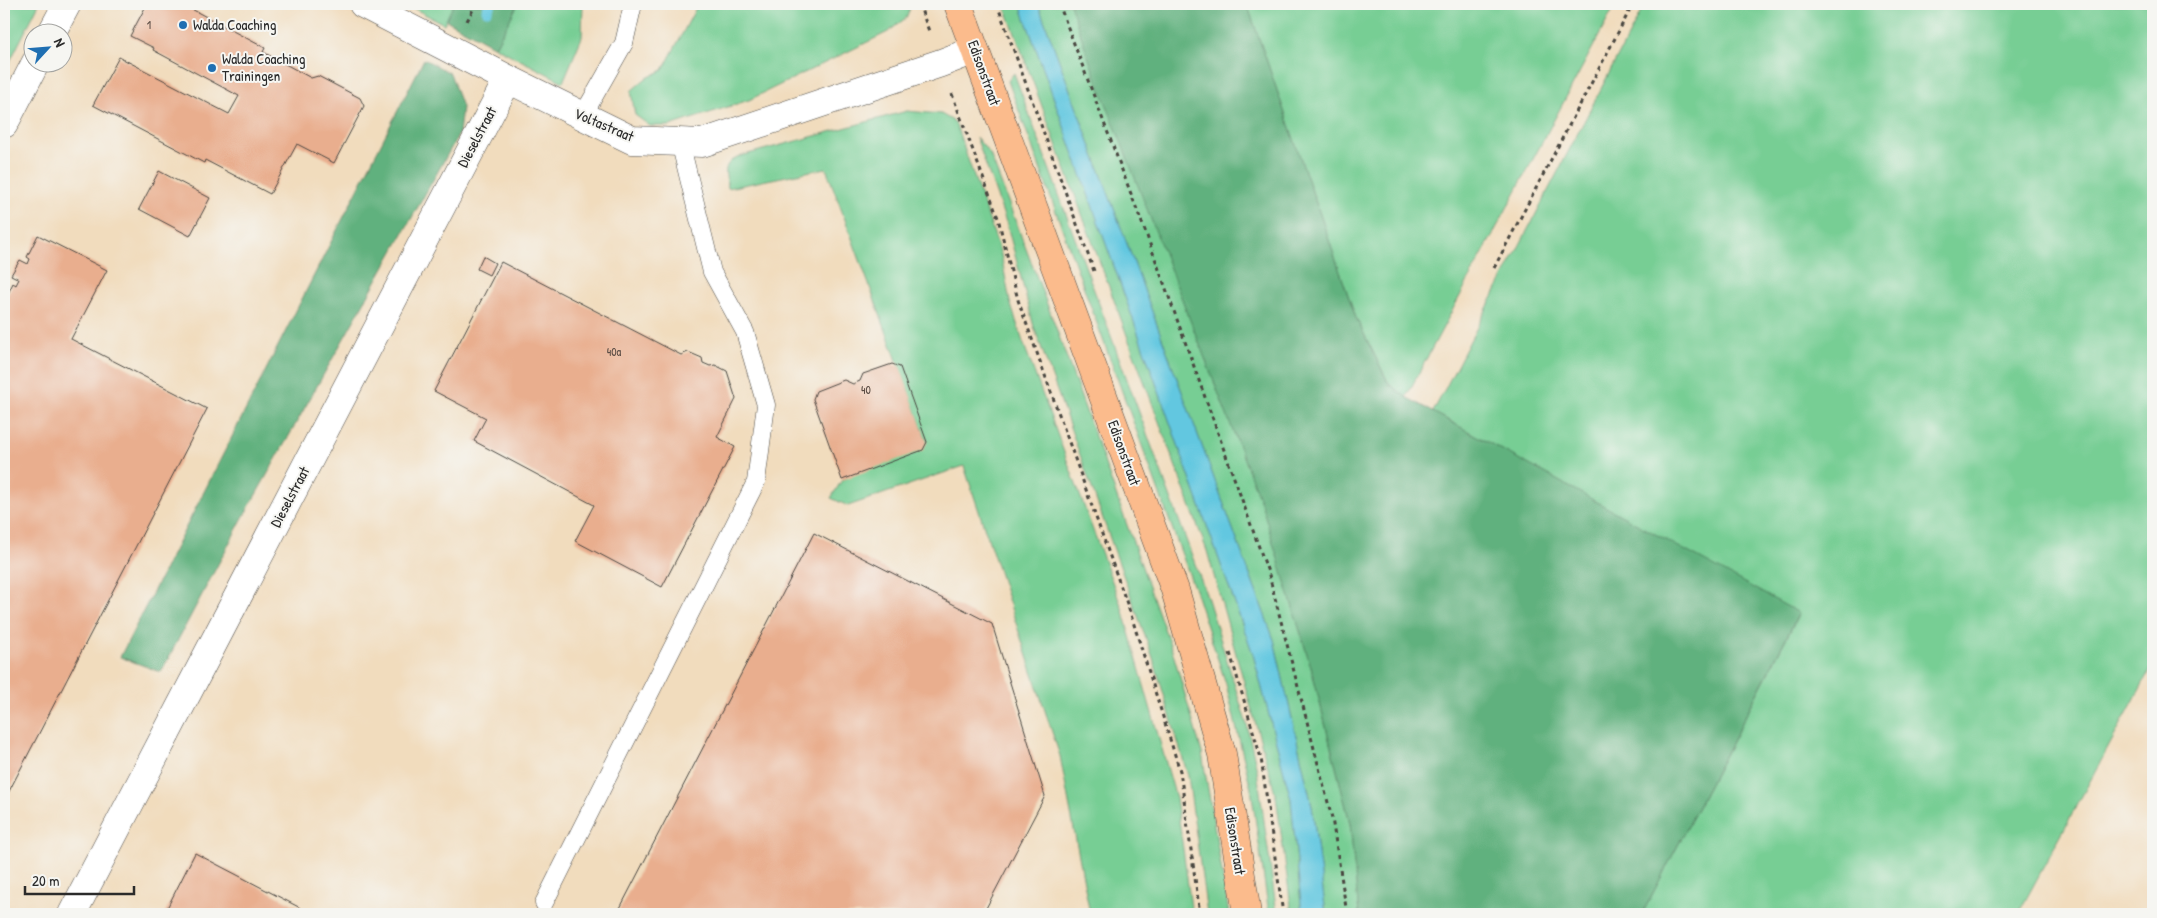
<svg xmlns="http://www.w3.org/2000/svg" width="2157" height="918" font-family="'Patrick Hand',sans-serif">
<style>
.green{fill:#77ce94;stroke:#517c60}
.forest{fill:#61b17e;stroke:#466e54}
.water{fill:#62c7e0;stroke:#467986}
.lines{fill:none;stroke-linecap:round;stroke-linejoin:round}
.stream{stroke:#62c7e0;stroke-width:11}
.building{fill:#e9ae8e}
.service-casing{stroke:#494641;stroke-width:19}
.minor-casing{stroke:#494641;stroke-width:29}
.primary-casing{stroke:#494641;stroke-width:29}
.path{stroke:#494641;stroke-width:3;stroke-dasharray:4 4;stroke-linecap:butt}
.service{stroke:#fff;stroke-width:18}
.minor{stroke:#fff;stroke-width:28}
.primary{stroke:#fbbb8c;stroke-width:28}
.poi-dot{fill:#1f6fb2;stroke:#f6f6f2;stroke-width:2}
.labels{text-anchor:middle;stroke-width:4;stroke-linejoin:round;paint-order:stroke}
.number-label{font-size:12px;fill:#5a4c44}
.poi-label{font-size:15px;fill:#2b2b2b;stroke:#f6f6f2;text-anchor:start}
.street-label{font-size:15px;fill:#2b2b2b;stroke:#f6f6f2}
</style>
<rect width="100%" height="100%" fill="#f6f6f2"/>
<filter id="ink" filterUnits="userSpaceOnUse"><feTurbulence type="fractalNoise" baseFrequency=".02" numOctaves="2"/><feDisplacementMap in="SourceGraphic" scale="10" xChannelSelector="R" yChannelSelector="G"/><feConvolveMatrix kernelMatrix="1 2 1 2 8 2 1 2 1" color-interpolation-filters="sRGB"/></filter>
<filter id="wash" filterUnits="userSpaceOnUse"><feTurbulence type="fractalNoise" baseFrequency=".0096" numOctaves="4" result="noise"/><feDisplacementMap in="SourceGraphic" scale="20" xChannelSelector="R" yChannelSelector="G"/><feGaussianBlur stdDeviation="1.12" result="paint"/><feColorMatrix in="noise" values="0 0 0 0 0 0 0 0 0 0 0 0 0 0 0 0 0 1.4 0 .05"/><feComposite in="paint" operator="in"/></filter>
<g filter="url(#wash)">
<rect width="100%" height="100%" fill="#f1dcbd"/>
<!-- green -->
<path class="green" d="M4 4H39L4 73Z
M405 4H454L444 24Z
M518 4H583L582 37 563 82 495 47Z
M698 4H911L907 17 888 32 749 100 670 126H650L635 115 631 91 645 79 663 70Z
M1004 4H1020L1253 654 1291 799 1302 914H1292L1276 796 1207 551Z
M1038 4H1071L1260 498 1311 667 1350 823 1359 914H1326L1312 806 1274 640Z
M1247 4H1616L1406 397 1389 384 1356 318Z
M1645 4H2153V665L2018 914H1642L1799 614 1433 412Z
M1014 73 1208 599 1247 725 1257 770 1277 914H1269L1251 789 1226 684 1196 593 1008 81Z
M907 111 941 114 955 122 1001 254 1010 302 1023 342 1122 608 1176 798 1192 914H1090L1060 756 964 466 848 506 831 498 842 480 927 442 826 168 728 188C726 173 721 166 737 157Z
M976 137 990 154 1055 325 1173 653 1202 753 1229 914H1207L1188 776 1153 658 1034 327 1007 225Z"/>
<!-- forest -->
<path class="forest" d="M454 4H518L495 47 446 20Z
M1070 4H1247L1356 318 1389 384 1406 397 1433 412 1799 613 1642 914H1359L1350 823 1311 667 1261 503 1090 62Z
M424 59 450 73 462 107 459 134 240 523 161 672 120 657Z"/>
<!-- water -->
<path class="water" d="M1020 4H1038L1274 640 1312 806 1326 914H1302L1291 799 1253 654Z"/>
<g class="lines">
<!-- stream -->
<path class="stream" d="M487 10 490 4"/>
</g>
<g id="blocks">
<!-- building -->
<path class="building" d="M147 4H182L265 48 263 52 311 78 318 76 360 98 364 106 334 163 297 144 270 194 205 160 204 163 93 105 119 57 229 114 239 96 153 50 154 48 130 36Z
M159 171 210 198 190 236 139 209Z
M38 235 107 270 71 339 207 409 4 801V302L13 283 16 285 19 279 11 275 20 260 28 264 30 259 27 257Z
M483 256 495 263 489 275 477 269Z
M501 262 681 355 688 352 702 358 703 363 710 366 715 365 727 371 736 399 717 437 735 447 662 587 575 541 594 505 474 441 486 418 434 391Z
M892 364 900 367 927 442 923 450 842 480 813 399 816 391 844 380 853 384 860 381 863 374Z
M814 533 992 624 1045 796 983 914H617Z
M195 853 312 914H164Z"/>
</g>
</g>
<g filter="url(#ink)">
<use href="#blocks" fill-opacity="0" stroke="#494641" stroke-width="1"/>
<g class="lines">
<!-- service casing -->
<g class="service-casing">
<path id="service" d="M582 117 624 43 633 4
M544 903 756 482 766 405 745 332 712 272 680 142"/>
</g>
<!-- minor casing -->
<g class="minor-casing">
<path id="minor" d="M363 4 508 79 632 140 702 143 941 63 975 50
M52 32 67 4
M4 124 36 62
M72 914 508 79"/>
</g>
<!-- primary casing -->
<g class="primary-casing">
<path id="primary" d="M958 4 1175 590 1222 754 1247 914"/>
</g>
<!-- path -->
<path class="path" d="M919 4 930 34
M997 4 1094 271
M1059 4 1147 236 1269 575 1332 818 1347 914
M467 21 476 4
M952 94 998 218 1018 300 1131 615 1180 771 1200 914
M1494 268 1633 4
M1230 653 1261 758 1283 914"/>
<!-- service -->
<use href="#service" class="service"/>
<!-- minor -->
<use href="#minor" class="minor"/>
<!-- primary -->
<use href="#primary" class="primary"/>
</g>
</g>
<!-- markers -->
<g class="poi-dot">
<circle cx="183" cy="25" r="5"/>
<circle cx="212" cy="68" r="5"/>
</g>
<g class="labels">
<!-- number labels -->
<g class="number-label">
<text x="149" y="29">1</text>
<text x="614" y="356">40a</text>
<text x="866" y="394">40</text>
</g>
<!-- poi labels -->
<g class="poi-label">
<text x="193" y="30">Walda Coaching</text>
<text x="222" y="64">Walda Coaching<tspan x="222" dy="17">Trainingen</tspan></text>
</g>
<!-- street labels -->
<g class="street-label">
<text transform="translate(984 73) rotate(70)" y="5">Edisonstraat</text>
<text transform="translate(604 125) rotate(23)" y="5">Voltastraat</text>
<text transform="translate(477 137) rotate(-62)" y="5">Dieselstraat</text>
<text transform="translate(1124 453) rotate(70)" y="5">Edisonstraat</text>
<text transform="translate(290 497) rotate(-62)" y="5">Dieselstraat</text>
<text transform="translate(1235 841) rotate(81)" y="5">Edisonstraat</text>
</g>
</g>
<!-- margin -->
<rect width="2157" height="918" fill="none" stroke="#f6f6f2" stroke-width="20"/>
<!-- north arrow -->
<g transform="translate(48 48) rotate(64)"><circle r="24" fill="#f6f6f2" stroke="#a5a5a2"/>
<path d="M0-4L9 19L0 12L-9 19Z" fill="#1f6fb2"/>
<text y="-8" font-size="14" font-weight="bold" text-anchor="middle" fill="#2b2b2b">N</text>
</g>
<!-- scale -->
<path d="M25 886v8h109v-8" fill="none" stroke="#2b2b2b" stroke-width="2.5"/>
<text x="32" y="886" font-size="15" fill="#2b2b2b" stroke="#f6f6f2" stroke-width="4" paint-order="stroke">20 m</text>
</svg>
